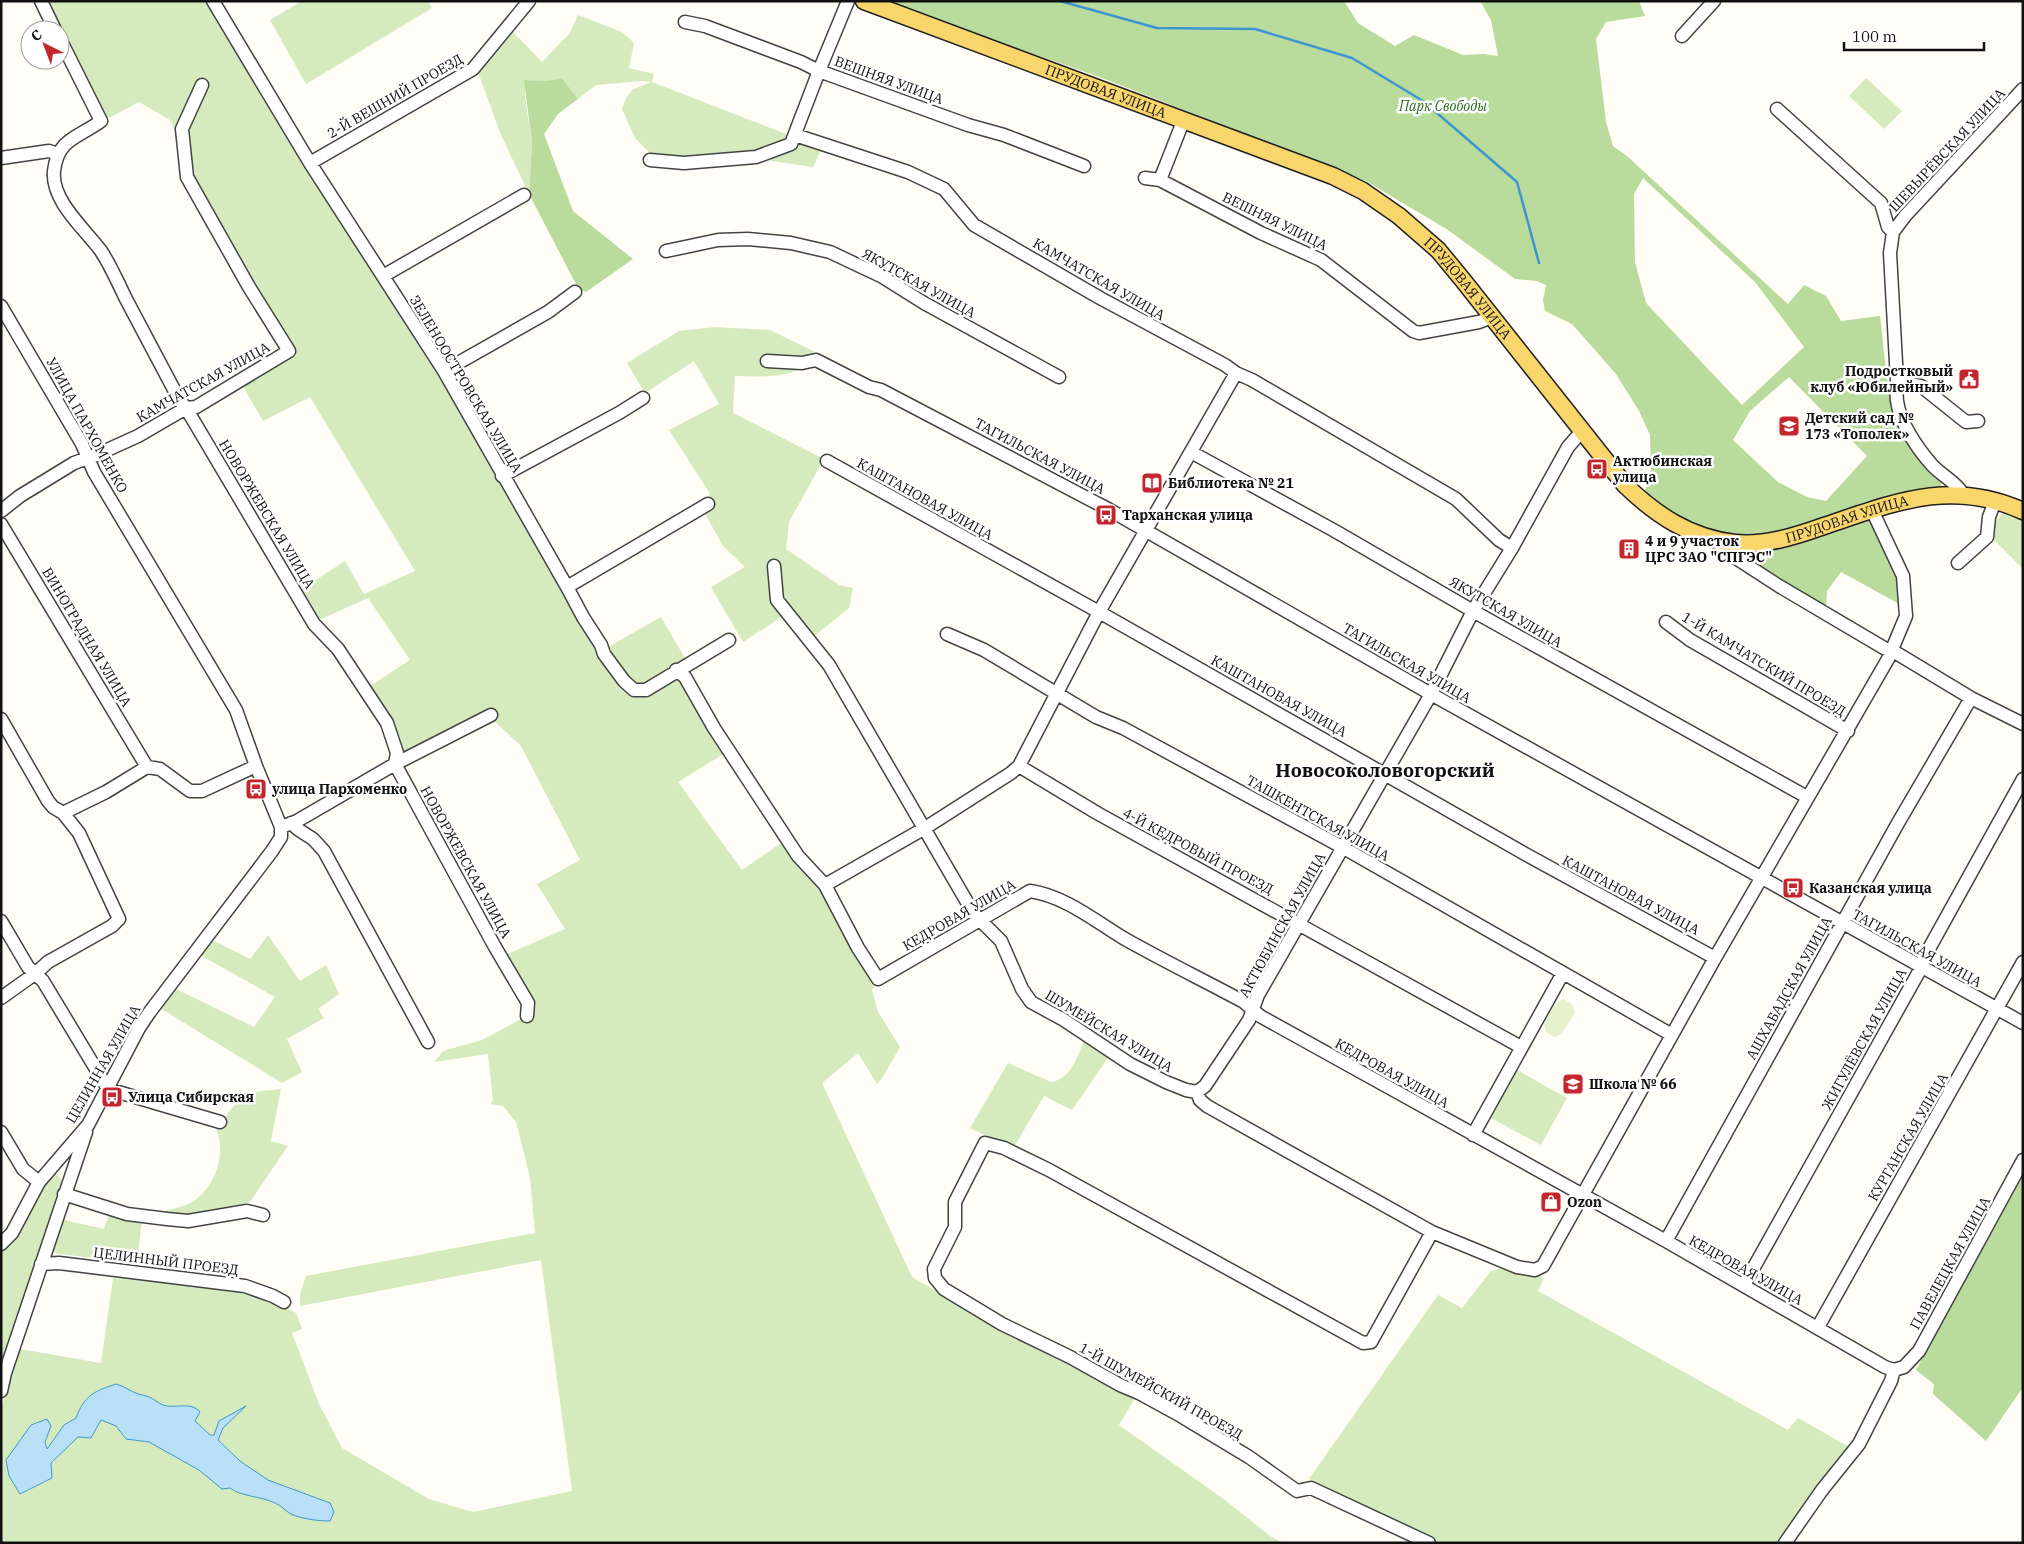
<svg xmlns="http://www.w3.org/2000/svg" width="2024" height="1544" font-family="'IBM Plex Serif',serif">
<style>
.green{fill:#d5ebbd}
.forest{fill:#b9dc9c;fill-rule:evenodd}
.pitch{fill:#e6f2cf}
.water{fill:#b9e0f7;stroke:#3f96cf}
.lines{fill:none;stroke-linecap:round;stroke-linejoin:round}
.stream{stroke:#3f96cf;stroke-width:2.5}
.minor-casing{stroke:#444;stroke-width:15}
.major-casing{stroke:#222;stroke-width:19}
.minor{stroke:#fff;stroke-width:12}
.major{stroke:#f9d66b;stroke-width:16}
.labels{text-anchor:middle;stroke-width:5;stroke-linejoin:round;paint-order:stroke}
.street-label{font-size:14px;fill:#111;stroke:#fff}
.park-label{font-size:14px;font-style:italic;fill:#2f6b1f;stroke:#fff}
.poi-label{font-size:14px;font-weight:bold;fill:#111;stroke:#fff;text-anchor:start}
.district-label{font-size:19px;font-weight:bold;fill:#111;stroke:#fff}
</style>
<rect width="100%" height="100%" fill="#fffdf5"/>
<!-- green -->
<path class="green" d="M45 1H205L304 165 378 275 608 647 661 617 686 660 689 673 730 750 678 782 742 870 787 839 822 881 878 983 872 990 878 1012 900 1047 881 1080 877 1084 858 1053 822 1083 912 1277 1000 1328 1137 1395 1119 1425 1225 1500 1270 1536 1283 1543H1V1410L20 1349 101 1363 113 1278 240 1289 270 1298 296 1313 302 1329 292 1333 319 1404 342 1448 429 1499 473 1512 572 1491 541 1260 300 1306V1294L306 1276 535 1233 530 1177 516 1122 503 1106 490 1104 493 1100 488 1054 434 1062 443 1051 482 1040 521 1019 526 1011 505 955 565 929 537 884 580 860 521 746 493 720 404 761 403 751 370 686 410 660 368 598 317 621 300 590 345 561 364 594 415 571 310 397 263 421 241 383 295 349 190 176 178 137 170 120 139 102 105 120Z
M302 1H428L432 8 306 84 270 20Z
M578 15 622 32 634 43 629 68 654 74 652 82 822 148 813 167 766 160 758 153 686 159 651 154 635 138 622 109 626 98 632 90 651 82 642 81 596 85 578 99 562 78 547 81 525 80V98L532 143 529 194 501 135 478 72 511 30 542 62 570 33Z
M1866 78 1902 111 1884 129 1849 96Z
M716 327 770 330 815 352 814 362C791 378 762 377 735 376L733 413 822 458 819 468 789 522 786 549 839 585 853 588 849 608 813 637 783 616 743 642 711 587 745 567 723 546 704 512 711 504 709 492 669 430 719 404 694 361 645 393 627 363 679 331Z
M2005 510 2023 518V569L1992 538 1994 524Z
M268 935 300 981 326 965 339 994 318 1009 324 1018 287 1039 302 1072 282 1083 160 1008 174 988 254 1027 275 997 200 955 212 940 250 959Z
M1085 1039 1110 1055 1072 1110 1044 1096 1013 1149 970 1128 1008 1063 1051 1082C1072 1079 1077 1056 1085 1039Z
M1517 1070 1567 1098 1541 1145 1491 1118Z
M281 1089 271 1141 288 1146 250 1202 189 1216 159 1212C168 1210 178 1208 186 1205 213 1194 228 1155 216 1129 226 1116 237 1098 253 1093 261 1090 272 1091 281 1089Z
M55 1173 62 1180V1185L1 1367V1252L16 1235 47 1178Z
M110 1212 142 1220 137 1263 59 1254 54 1252 52 1247 60 1219 104 1229Z
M1505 1267 1544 1278 1538 1291 1788 1430 1798 1418 1851 1448 1780 1543H1442L1309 1479 1438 1295 1462 1308 1491 1271Z"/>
<!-- forest -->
<path class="forest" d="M883 1H1344L1358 23 1395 46 1414 35 1463 55 1484 54 1498 56 1491 20 1480 1H1639L1645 16 1606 22 1596 39 1606 122 1613 146 1628 157 1788 304 1804 285 1826 296 1841 321 1880 316C1885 354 1886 395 1900 430 1906 445 1929 470 1942 481L1941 487 1914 492 1795 532 1733 538 1689 527 1644 495 1651 469 1650 435 1639 411 1616 374 1572 324 1545 311 1543 300 1546 285 1537 281 1515 279 1448 230 1366 181 1102 78ZM1643 178 1755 282 1804 347 1742 405 1646 303 1635 262 1634 194ZM1789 377 1867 456 1826 501 1807 497 1778 482 1733 440 1750 411Z
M562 78 578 99 558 114 544 134 573 211 633 259 586 292 578 288 529 194 532 143 524 80 547 81Z
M1870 518 1899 577 1901 605 1841 572 1827 591 1826 611 1724 546Z
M2023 1171V1387L1986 1441 1933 1394 1934 1384 1916 1370Z"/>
<!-- pitch -->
<path class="pitch" d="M1564 999 1572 1004 1575 1012 1562 1034 1554 1037 1546 1032 1544 1024 1556 1002Z"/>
<!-- water -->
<path class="water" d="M116 1384C124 1386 130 1391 138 1394 141 1395 145 1395 149 1397 154 1399 158 1403 163 1405 175 1409 191 1401 200 1412L195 1421 210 1435H214L219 1421 246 1406 223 1428 218 1440 240 1461 268 1480 330 1503 334 1512 330 1521C318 1521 302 1519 291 1514 285 1511 281 1505 275 1503 261 1496 242 1497 230 1488L222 1489 199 1470 149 1442 126 1439 116 1426 101 1420 91 1438 78 1437 51 1463 52 1478 20 1494 9 1476 6 1460 31 1425 47 1419 51 1426 45 1442 47 1449 64 1425 76 1418C84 1396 94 1391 116 1384Z"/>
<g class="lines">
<!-- stream -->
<path class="stream" d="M1060 1 1157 28 1255 29 1352 58 1423 101 1517 182 1539 263"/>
<!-- minor casing -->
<g class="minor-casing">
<path id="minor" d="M41 1 55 30
M213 1 310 163 444 371 567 587 583 617 601 645 604 654 624 681 634 690H646L729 640
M685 22 705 26 801 62 819 71 968 125 1004 135 1084 166
M1682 36 1714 1
M60 39 101 121C78 138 58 138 54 171 51 201 85 229 101 251 111 266 118 283 126 299 144 333 162 367 180 401L186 408 314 624 338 649 387 723 397 753 395 764 495 947 528 1003 527 1016
M1777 109 1881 203 1888 227 1893 232
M795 135 908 172 944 189 974 225 1100 298 1225 365 1236 373 1252 380 1456 499 1499 540 1512 548
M1 158 49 151 58 154
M650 160 684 163 756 157 791 144 819 71 848 1
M310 163 473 69 529 1
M1145 178 1160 180 1261 233 1321 260 1413 331 1419 333 1479 322 1492 317
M1160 180 1184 119
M666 251 718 240 748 239 791 243 830 252 881 276 924 303 1059 377
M383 276 524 195
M1 306 82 444 94 472 236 710 256 766 281 827V837L272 851 149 1013 139 1028 88 1125 39 1182 12 1233 1 1244
M767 361 802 363 816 360 869 387 881 390 1108 509 1431 694 2023 1023
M444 371 548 312 575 292
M1897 381 1921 386 1966 422 1978 421
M1191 452 1335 531 1473 611 1807 797
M827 461 1099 612 1527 855 1715 958
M502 476 619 413 643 398
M1963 494C1955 481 1942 476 1932 465 1917 448 1900 423 1897 401 1896 394 1897 387 1897 381L1890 253 1893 232 1905 216 2023 89
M1 511 20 496 74 463 96 455 138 436 186 408 196 407 289 351 249 287 187 177 182 129 202 85
M1 524 147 767
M1716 539 1725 551 1779 586 1884 648 1898 654 1971 698 2023 724
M1958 563 1987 537 1989 517 1995 501
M774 566 777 600 829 665 974 914 1001 941 1022 989 1031 1002 1064 1020 1130 1064 1166 1082 1186 1090 1197 1092 1200 1100 1207 1106 1432 1232 1517 1267 1535 1270 1543 1266 1715 958 1888 659 1906 616 1903 576 1872 510
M567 587 708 504
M1666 622 1690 640 1848 731
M947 634 984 650 1096 717 1123 728 1342 847 1672 1035
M676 670 685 677 714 728 798 856 825 885 858 948 878 979 1030 891C1065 896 1095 921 1125 939 1164 961 1205 981 1244 1002L1260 1016 1666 1241 1885 1367 1894 1370
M1 719 48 801 53 807 63 813 79 833 119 919 112 926 48 962 36 973 1 998
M1019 766 1097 813 1521 1047
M63 813 106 792 147 767 160 769 190 791H202L256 766
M291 823 299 830 313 839 324 851 428 1042
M284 826 297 821 395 764 491 715
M825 885 925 828 1011 773 1019 766 1099 612 1236 373
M1 921 28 967 43 981 108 1089 220 1122
M1197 1092 1205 1086 1249 1020 1258 995 1431 694 1473 611 1512 548 1568 447 1582 431
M1 1132 23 1169 39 1182
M1473 1135 1563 973
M64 1194 127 1214 167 1219 188 1221 247 1211 263 1215
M1666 1241 1898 823 1971 698
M41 1264 59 1263 245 1286 273 1296 284 1302
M1744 1285 1921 968 1925 956 2023 779
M1818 1327 2023 962
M1894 1370 1904 1367 1919 1351 2023 1160
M1 1391 5 1373 86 1132
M1429 1543 1311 1488 1297 1491 1249 1457 1181 1416 1139 1393 1120 1385 1070 1357 1002 1324 944 1289 935 1278 934 1269 955 1227V1202L985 1143 1004 1148 1049 1170 1363 1343 1371 1342 1432 1232
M1785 1543 1822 1490 1859 1444 1891 1381 1894 1370"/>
</g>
<!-- major casing -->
<g class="major-casing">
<g id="major">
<path id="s1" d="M864 1 1333 176 1363 191 1399 216 1438 250 1462 279 1625 485C1656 515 1690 538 1735 543 1765 546 1796 536 1824 526 1893 503 1951 478 2023 511"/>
</g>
</g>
<!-- minor -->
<use href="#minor" class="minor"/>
<!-- major -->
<use href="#major" class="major"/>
</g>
<!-- icons -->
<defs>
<g id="civic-square" transform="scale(1.125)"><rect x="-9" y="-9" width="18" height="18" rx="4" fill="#c4262e" stroke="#fff"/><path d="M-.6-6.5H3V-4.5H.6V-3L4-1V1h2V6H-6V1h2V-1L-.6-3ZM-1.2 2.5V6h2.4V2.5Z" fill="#fff"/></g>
<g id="school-square" transform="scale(1.125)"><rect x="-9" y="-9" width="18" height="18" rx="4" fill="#c4262e" stroke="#fff"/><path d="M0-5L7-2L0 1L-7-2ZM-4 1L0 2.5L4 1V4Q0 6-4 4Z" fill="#fff"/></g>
<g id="bus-square" transform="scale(1.125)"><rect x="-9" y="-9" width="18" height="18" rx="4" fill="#c4262e" stroke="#fff"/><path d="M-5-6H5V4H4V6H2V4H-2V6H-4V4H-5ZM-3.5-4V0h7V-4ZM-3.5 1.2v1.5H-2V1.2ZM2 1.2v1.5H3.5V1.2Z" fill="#fff"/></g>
<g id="library-square" transform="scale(1.125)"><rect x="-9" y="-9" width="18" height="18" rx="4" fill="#c4262e" stroke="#fff"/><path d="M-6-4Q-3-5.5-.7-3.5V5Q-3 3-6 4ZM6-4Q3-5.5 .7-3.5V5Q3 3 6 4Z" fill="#fff"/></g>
<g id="building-square" transform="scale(1.125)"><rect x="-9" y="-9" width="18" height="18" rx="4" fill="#c4262e" stroke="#fff"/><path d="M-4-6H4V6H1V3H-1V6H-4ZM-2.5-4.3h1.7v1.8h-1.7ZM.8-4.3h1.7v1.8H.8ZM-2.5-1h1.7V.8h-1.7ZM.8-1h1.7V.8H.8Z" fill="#fff"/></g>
<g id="shop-square" transform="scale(1.125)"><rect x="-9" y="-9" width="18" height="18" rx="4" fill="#c4262e" stroke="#fff"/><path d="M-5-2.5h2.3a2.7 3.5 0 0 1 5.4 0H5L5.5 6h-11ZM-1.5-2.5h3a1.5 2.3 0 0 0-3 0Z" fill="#fff"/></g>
</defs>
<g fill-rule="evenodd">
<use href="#civic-square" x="1969" y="379"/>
<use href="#school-square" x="1789" y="426"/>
<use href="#bus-square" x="1597" y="469"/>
<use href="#library-square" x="1152" y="483"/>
<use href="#bus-square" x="1106" y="515"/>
<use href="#building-square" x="1629" y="549"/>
<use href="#bus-square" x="256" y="789"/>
<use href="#bus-square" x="1793" y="888"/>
<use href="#school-square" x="1573" y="1084"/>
<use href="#bus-square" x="112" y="1097"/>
<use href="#shop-square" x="1551" y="1202"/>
</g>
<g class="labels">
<!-- street labels -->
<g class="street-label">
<text transform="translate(889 80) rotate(20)" y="5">ВЕШНЯЯ УЛИЦА</text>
<text dy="5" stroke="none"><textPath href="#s1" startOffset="258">ПРУДОВАЯ УЛИЦА</textPath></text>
<text transform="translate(395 96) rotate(-30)" y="5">2-Й ВЕШНИЙ ПРОЕЗД</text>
<text transform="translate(1947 150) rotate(-47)" y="5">ШЕВЫРЁВСКАЯ УЛИЦА</text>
<text transform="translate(1275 221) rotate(26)" y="5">ВЕШНЯЯ УЛИЦА</text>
<text transform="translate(1099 279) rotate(30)" y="5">КАМЧАТСКАЯ УЛИЦА</text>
<text transform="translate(919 283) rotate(29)" y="5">ЯКУТСКАЯ УЛИЦА</text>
<text dy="5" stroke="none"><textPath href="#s1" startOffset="678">ПРУДОВАЯ УЛИЦА</textPath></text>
<text transform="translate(203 382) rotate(-29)" y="5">КАМЧАТСКАЯ УЛИЦА</text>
<text transform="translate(466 384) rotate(59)" y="5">ЗЕЛЕНООСТРОВСКАЯ УЛИЦА</text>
<text transform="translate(87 425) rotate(61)" y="5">УЛИЦА ПАРХОМЕНКО</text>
<text transform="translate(1040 456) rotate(28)" y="5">ТАГИЛЬСКАЯ УЛИЦА</text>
<text transform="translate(925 499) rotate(29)" y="5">КАШТАНОВАЯ УЛИЦА</text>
<text transform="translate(267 514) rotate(59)" y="5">НОВОРЖЕВСКАЯ УЛИЦА</text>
<text dy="5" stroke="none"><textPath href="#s1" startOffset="1172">ПРУДОВАЯ УЛИЦА</textPath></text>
<text transform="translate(1506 612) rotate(30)" y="5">ЯКУТСКАЯ УЛИЦА</text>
<text transform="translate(87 637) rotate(59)" y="5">ВИНОГРАДНАЯ УЛИЦА</text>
<text transform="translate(1407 663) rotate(30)" y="5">ТАГИЛЬСКАЯ УЛИЦА</text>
<text transform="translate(1764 664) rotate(31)" y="5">1-Й КАМЧАТСКИЙ ПРОЕЗД</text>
<text transform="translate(1279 696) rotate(29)" y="5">КАШТАНОВАЯ УЛИЦА</text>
<text transform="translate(1318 818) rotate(29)" y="5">ТАШКЕНТСКАЯ УЛИЦА</text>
<text transform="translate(1198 851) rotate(28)" y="5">4-Й КЕДРОВЫЙ ПРОЕЗД</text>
<text transform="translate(466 862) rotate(61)" y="5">НОВОРЖЕВСКАЯ УЛИЦА</text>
<text transform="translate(1631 895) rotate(28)" y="5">КАШТАНОВАЯ УЛИЦА</text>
<text transform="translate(959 915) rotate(-30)" y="5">КЕДРОВАЯ УЛИЦА</text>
<text transform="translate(1282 925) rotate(-61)" y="5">АКТЮБИНСКАЯ УЛИЦА</text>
<text transform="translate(1917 948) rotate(29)" y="5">ТАГИЛЬСКАЯ УЛИЦА</text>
<text transform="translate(1789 988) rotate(-61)" y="5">АШХАБАДСКАЯ УЛИЦА</text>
<text transform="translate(1109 1031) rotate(31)" y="5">ШУМЕЙСКАЯ УЛИЦА</text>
<text transform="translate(1864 1039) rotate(-61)" y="5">ЖИГУЛЁВСКАЯ УЛИЦА</text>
<text transform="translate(103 1064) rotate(-60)" y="5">ЦЕЛИННАЯ УЛИЦА</text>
<text transform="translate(1392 1073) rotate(29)" y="5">КЕДРОВАЯ УЛИЦА</text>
<text transform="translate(1908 1137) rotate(-60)" y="5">КУРГАНСКАЯ УЛИЦА</text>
<text transform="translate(166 1261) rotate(7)" y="5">ЦЕЛИННЫЙ ПРОЕЗД</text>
<text transform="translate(1950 1263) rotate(-61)" y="5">ПАВЕЛЕЦКАЯ УЛИЦА</text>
<text transform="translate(1746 1270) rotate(29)" y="5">КЕДРОВАЯ УЛИЦА</text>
<text transform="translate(1161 1391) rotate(29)" y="5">1-Й ШУМЕЙСКИЙ ПРОЕЗД</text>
</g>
<!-- park labels -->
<g class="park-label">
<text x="1443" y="111">Парк Свободы</text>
</g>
<!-- poi labels -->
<g class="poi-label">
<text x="1953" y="376" text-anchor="end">Подростковый<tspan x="1953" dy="16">клуб «Юбилейный»</tspan></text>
<text x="1805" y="423">Детский сад №<tspan x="1805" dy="16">173 «Тополек»</tspan></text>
<text x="1613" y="466">Актюбинская<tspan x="1613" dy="16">улица</tspan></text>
<text x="1168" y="488">Библиотека № 21</text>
<text x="1122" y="520">Тарханская улица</text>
<text x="1645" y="546">4 и 9 участок<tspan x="1645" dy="16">ЦРС ЗАО "СПГЭС"</tspan></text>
<text x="272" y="794">улица Пархоменко</text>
<text x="1809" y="893">Казанская улица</text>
<text x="1589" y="1089">Школа № 66</text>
<text x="128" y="1102">Улица Сибирская</text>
<text x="1567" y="1207">Ozon</text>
</g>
<!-- district labels -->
<g class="district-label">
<text x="1385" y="777">Новосоколовогорский</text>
</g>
</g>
<!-- border -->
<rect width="2024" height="1544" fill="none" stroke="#111111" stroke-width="5"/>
<!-- north arrow -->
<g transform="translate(45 45) rotate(318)"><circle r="24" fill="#ffffff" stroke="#a0a0a0"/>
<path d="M0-4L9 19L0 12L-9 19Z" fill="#c4262e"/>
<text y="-8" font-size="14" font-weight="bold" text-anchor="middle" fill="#111111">С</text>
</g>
<!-- scale -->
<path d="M1844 42v8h140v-8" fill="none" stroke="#111111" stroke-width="2.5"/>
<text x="1852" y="42" font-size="15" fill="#111111" stroke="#ffffff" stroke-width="4" paint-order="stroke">100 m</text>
</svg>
